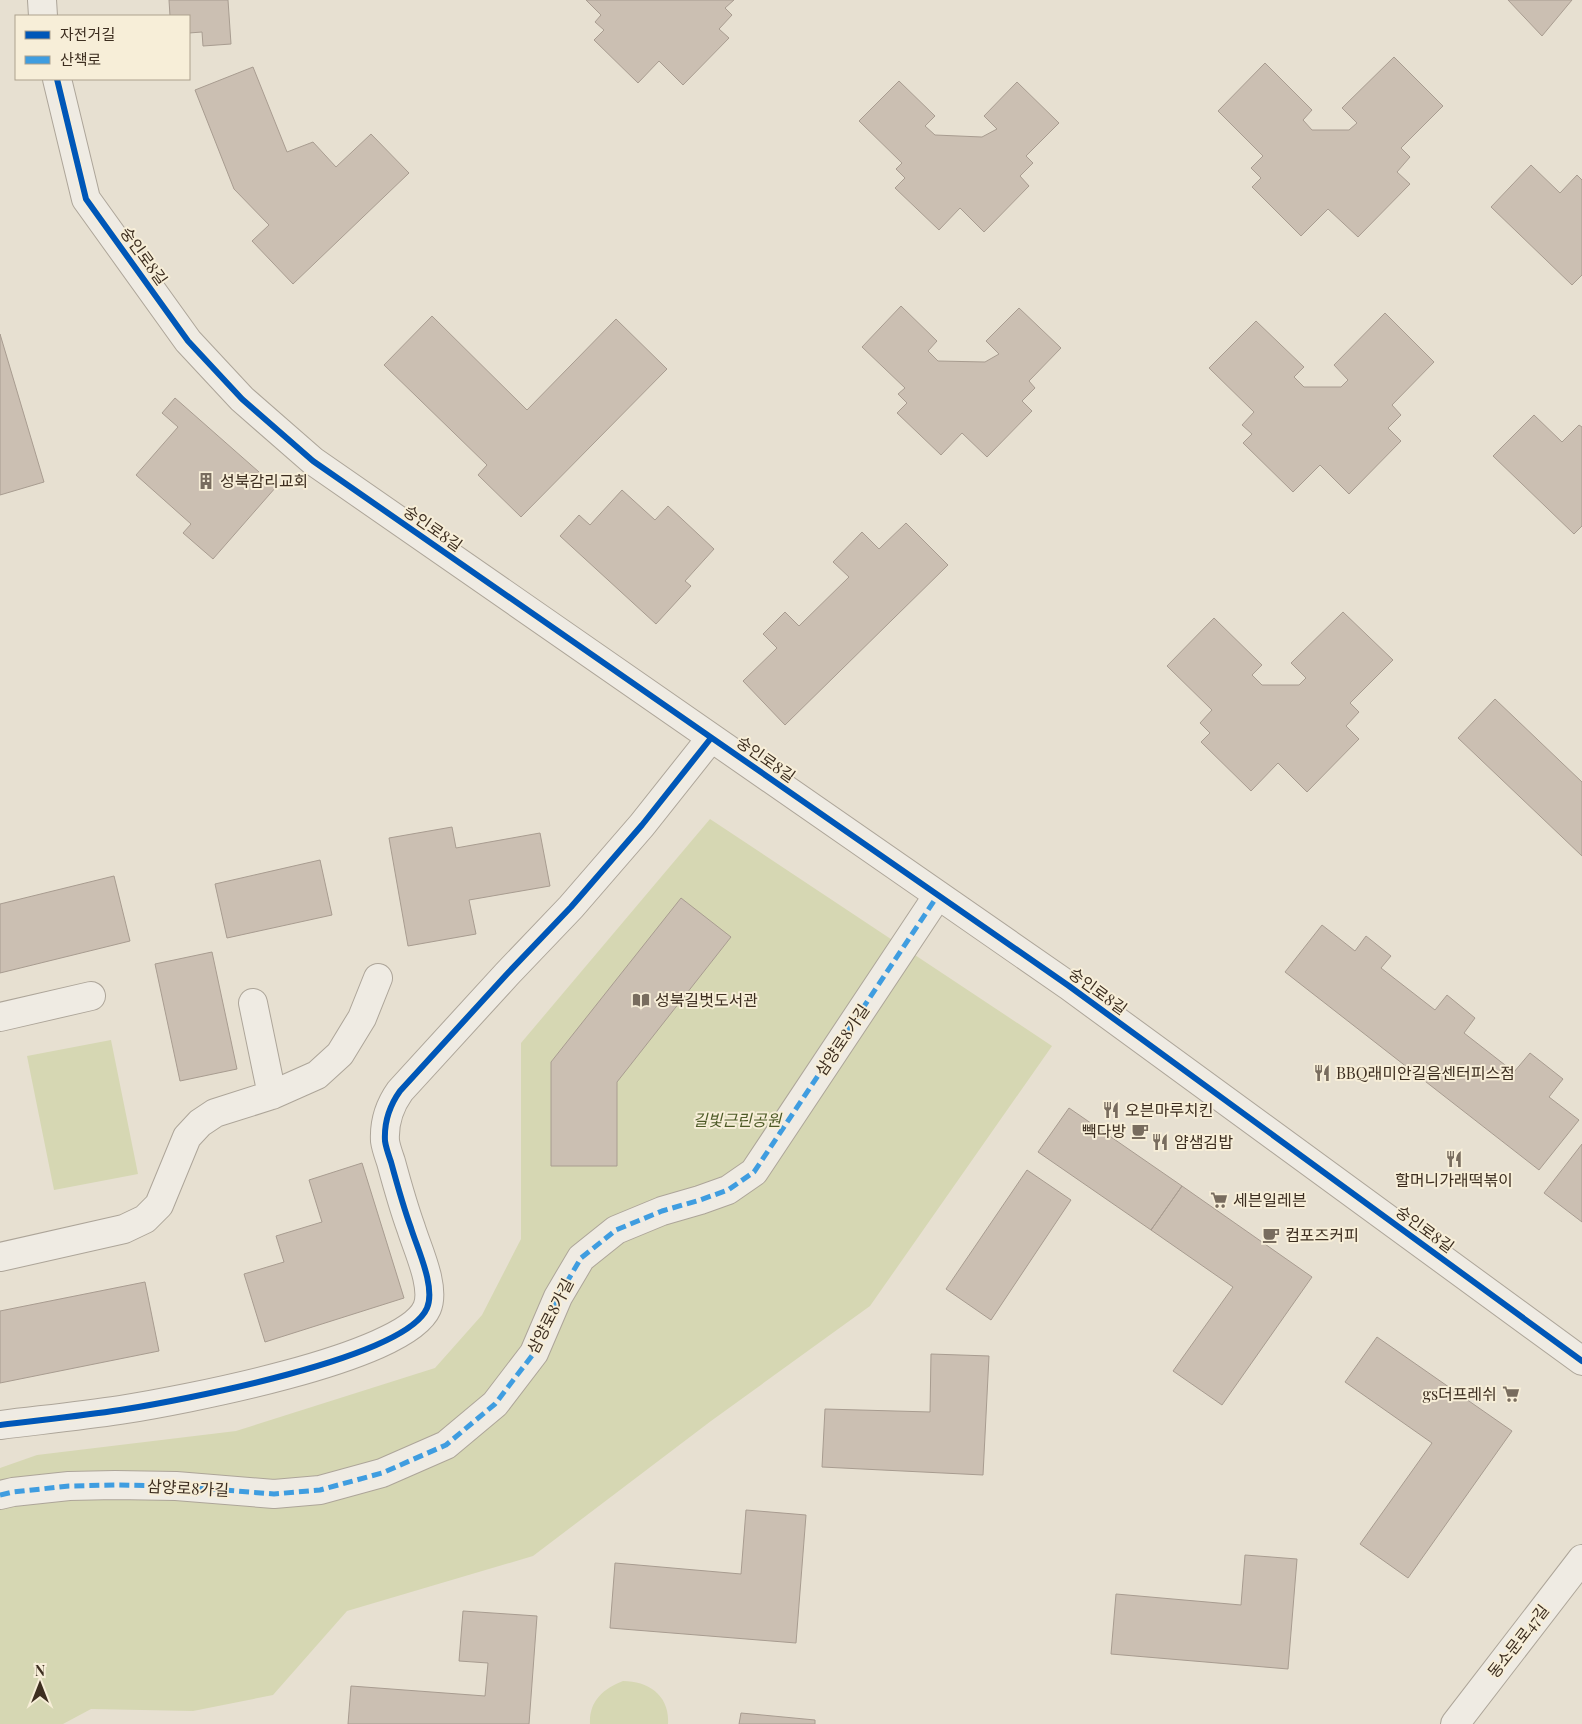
<svg xmlns="http://www.w3.org/2000/svg" width="1582" height="1724" font-family="'Playfair Display','Noto Sans KR',serif">
<style>
.green{fill:#d6d7b3}
.building{fill:#cbbfb2;stroke:#a89c90}
.lines{fill:none;stroke-linecap:round;stroke-linejoin:round}
.street-casing{stroke:#ada599;stroke-width:30}
.street{stroke:#efebe3;stroke-width:28}
.quiet{stroke:#3f9de0;stroke-width:5;stroke-dasharray:10 5;stroke-linecap:butt}
.cycleway-casing{stroke:#f7eed8;stroke-width:9}
.cycleway{stroke:#0057b8;stroke-width:6}
.labels{text-anchor:middle;stroke-width:4;stroke-linejoin:round;paint-order:stroke}
.street-label{font-size:16px;fill:#3d2e20;stroke:#f7eed8}
.poi-label{font-size:16px;fill:#3d2e20;stroke:#f7eed8;text-anchor:start}
.park-label{font-size:16px;font-style:italic;fill:#4d5a26;stroke:#f7eed8}
</style>
<rect width="100%" height="100%" fill="#e7e0d1"/>
<!-- green -->
<path class="green" d="M710 819 1052 1046 870 1306 711 1421 533 1556 347 1611 273 1695 193 1711 91 1709 63 1724H0V1468L37 1455 236 1431 435 1368 482 1315 521 1239V1043Z
M111 1040 138 1174 54 1190 27 1056Z
M623 1681C649 1681 670 1696 668 1724H590C589 1701 603 1689 623 1681Z"/>
<!-- building -->
<path class="building" d="M169 0H228L231 44 203 46 202 32 189 33V16H170Z
M586 0H734L725 8 732 15 719 29 729 38 683 85 659 61 638 83 594 40 604 30 595 22 601 15Z
M1508 0H1572L1542 36Z
M1394 57 1443 106 1401 148 1410 157 1397 172 1410 184 1358 237 1328 209 1301 236 1252 187 1261 178 1251 168 1263 156 1218 111 1265 63 1312 110 1303 120 1312 130H1349L1357 123 1342 108Z
M253 67 287 152 313 142 336 167 371 134 409 173 293 284 252 241 269 225 234 189 195 90Z
M899 81 935 116 925 126 935 135 982 137 997 129 984 116 1017 82 1059 123 1026 156 1033 163 1020 176 1029 186 984 232 960 208 939 230 895 188 905 178 896 169 902 163 859 121Z
M1531 165 1560 193 1577 175 1582 180V275L1572 285 1491 207Z
M901 306 937 341 928 351 938 361 985 362 999 354 986 341 1019 308 1061 348 1029 381 1035 388 1022 401 1032 411 987 457 962 433 941 455 897 413 907 403 898 394 905 388 862 347Z
M1385 313 1434 362 1392 405 1401 415 1388 428 1401 441 1349 494 1320 465 1293 492 1243 443 1252 434 1242 425 1254 412 1209 368 1256 321 1304 367 1294 377 1304 387H1341L1348 380 1334 365Z
M432 316 527 410 616 319 667 369 521 517 478 475 487 465 384 365Z
M0 334 44 482 0 495Z
M175 398 276 487 213 559 183 533 191 524 136 475 178 427 162 413Z
M1534 415 1562 442 1579 425 1582 427V526L1574 534 1493 456Z
M622 490 655 520 668 506 714 549 685 581 691 586 656 624 560 536 579 515 590 525Z
M906 523 948 565 785 725 743 681 777 648 763 634 785 612 799 626 849 577 833 562 862 532 879 549Z
M1343 612 1393 660 1350 703 1359 712 1346 726 1359 739 1307 792 1278 763 1251 791 1201 742 1210 733 1200 723 1212 710 1167 666 1214 618 1262 665 1252 675 1262 685H1299L1306 678 1291 663Z
M1495 699 1582 782V856L1458 738Z
M452 827 456 848 540 833 550 886 469 900 476 934 408 946 389 838Z
M320 860 332 915 227 938 215 884Z
M114 876 130 941 0 973V904Z
M681 898 731 937 617 1082V1166H551V1062Z
M1322 925 1355 951 1366 936 1391 956 1381 968 1435 1010 1447 995 1475 1018 1464 1033 1514 1072 1530 1053 1563 1079 1549 1097 1579 1120 1539 1170 1285 972Z
M212 952 237 1069 180 1081 155 964Z
M1069 1108 1182 1186 1151 1230 1038 1152Z
M1582 1144V1222L1544 1193Z
M362 1163 404 1298 265 1342 244 1274 284 1262 276 1236 322 1222 309 1180Z
M1027 1170 1071 1200 991 1320 946 1289Z
M1182 1186 1312 1277 1222 1405 1173 1371 1233 1287 1151 1230Z
M145 1282 159 1351 0 1383V1311Z
M1377 1337 1512 1431 1408 1578 1360 1544 1432 1443 1345 1382Z
M931 1354 989 1356 983 1475 822 1467 825 1409 930 1412Z
M746 1510 806 1515 796 1643 610 1628 615 1563 741 1574Z
M1245 1555 1297 1559 1288 1669 1111 1654 1116 1594 1241 1605Z
M463 1611 537 1616 529 1724H348L351 1686 485 1696 488 1663 459 1661Z
M741 1713 815 1720V1724H739Z"/>
<g class="lines">
<!-- street casing -->
<g class="street-casing">
<path id="street" d="M42 0 43 16
M57 79 86 199 188 341 242 399 313 461 1069 986 1582 1361
M253 1003 272 1095
M0 1017 91 996
M0 1257 124 1229 145 1219 159 1205 187 1137 200 1123 215 1113 272 1095 317 1075 340 1054 362 1018 378 978
M0 1425C40 1420 80 1416 120 1410 177 1401 405 1359 427 1308 436 1287 417 1248 411 1228 403 1206 397 1184 391 1162 389 1156 386 1148 385 1141 384 1123 390 1105 400 1091L507 974 571 907 642 825 711 738
M0 1495 13 1492 69 1486 115 1485 176 1486 274 1494 320 1490 382 1473 446 1445 495 1404 534 1353 558 1297 581 1258 616 1230 662 1211 700 1200 728 1190 754 1172 938 895
M1455 1724 1582 1559"/>
</g>
<!-- street -->
<use href="#street" class="street"/>
<!-- quiet -->
<path class="quiet" d="M0 1495 13 1492 69 1486 115 1485 176 1486 274 1494 320 1490 382 1473 446 1445 495 1404 534 1353 558 1297 581 1258 616 1230 662 1211 700 1200 728 1190 754 1172 938 895"/>
<!-- cycleway casing -->
<g class="cycleway-casing">
<path id="cycleway" d="M57 79 86 199 188 341 242 399 313 461 1069 986 1582 1361
M0 1425C40 1420 80 1416 120 1410 177 1401 405 1359 427 1308 436 1287 417 1248 411 1228 403 1206 397 1184 391 1162 389 1156 386 1148 385 1141 384 1123 390 1105 400 1091L507 974 571 907 642 825 711 738"/>
</g>
<!-- cycleway -->
<use href="#cycleway" class="cycleway"/>
</g>
<!-- icons -->
<defs>
<g id="building-bare" transform="scale(1.35)"><path d="M-4-6H4V6H1V3H-1V6H-4ZM-2.5-4.3h1.7v1.8h-1.7ZM.8-4.3h1.7v1.8H.8ZM-2.5-1h1.7V.8h-1.7ZM.8-1h1.7V.8H.8Z" fill="#786c5e" stroke="#f7eed8" stroke-width="2.5" paint-order="stroke"/></g>
<g id="library-bare" transform="scale(1.35)"><path d="M-6-4Q-3-5.5-.7-3.5V5Q-3 3-6 4ZM6-4Q3-5.5 .7-3.5V5Q3 3 6 4Z" fill="#786c5e" stroke="#f7eed8" stroke-width="2.5" paint-order="stroke"/></g>
<g id="restaurant-bare" transform="scale(1.35)"><path d="M-5-6h1v4h1v-4h1v4h1v-4h1v5L-1.5 .5V6h-2V.5L-5-1ZM5-6V6H3V1.5H1.5Q1.5-4 5-6Z" fill="#786c5e" stroke="#f7eed8" stroke-width="2.5" paint-order="stroke"/></g>
<g id="cafe-bare" transform="scale(1.35)"><path d="M-5.5-4.5H6V0H3Q3 3.5 0 3.5H-2.5Q-5.5 3.5-5.5 0ZM3-3.2v2h1.7v-2ZM-6 4.5H4V6H-6Z" fill="#786c5e" stroke="#f7eed8" stroke-width="2.5" paint-order="stroke"/></g>
<g id="supermarket-bare" transform="scale(1.35)"><path d="M-6-5.5h2.5l.6 2H6L4.5 2H-2.5L-4.4-4H-6ZM-1.5 3.2a1.3 1.3 0 1 0 .1 0ZM3 3.2a1.3 1.3 0 1 0 .1 0Z" fill="#786c5e" stroke="#f7eed8" stroke-width="2.5" paint-order="stroke"/></g>
</defs>
<g fill-rule="evenodd">
<use href="#building-bare" x="206" y="481"/>
<use href="#library-bare" x="641" y="1000"/>
<use href="#restaurant-bare" x="1322" y="1073"/>
<use href="#restaurant-bare" x="1111" y="1110"/>
<use href="#cafe-bare" x="1140" y="1131"/>
<use href="#restaurant-bare" x="1160" y="1142"/>
<use href="#restaurant-bare" x="1454" y="1159"/>
<use href="#supermarket-bare" x="1219" y="1200"/>
<use href="#cafe-bare" x="1271" y="1235"/>
<use href="#supermarket-bare" x="1511" y="1394"/>
</g>
<g class="labels">
<!-- street labels -->
<g class="street-label">
<text transform="translate(144 256) rotate(54)" y="6">숭인로8길</text>
<text transform="translate(433 528) rotate(35)" y="6">숭인로8길</text>
<text transform="translate(766 759) rotate(35)" y="6">숭인로8길</text>
<text transform="translate(1098 991) rotate(36)" y="6">숭인로8길</text>
<text transform="translate(842 1040) rotate(-56)" y="6">삼양로8가길</text>
<text transform="translate(1425 1229) rotate(36)" y="6">숭인로8길</text>
<text transform="translate(550 1316) rotate(-63)" y="6">삼양로8가길</text>
<text transform="translate(188 1488) rotate(3)" y="6">삼양로8가길</text>
<text transform="translate(1518 1641) rotate(-52)" y="6">동소문로47길</text>
</g>
<!-- poi labels -->
<g class="poi-label">
<text x="220" y="487">성북감리교회</text>
<text x="655" y="1006">성북길벗도서관</text>
<text x="1336" y="1079">BBQ래미안길음센터피스점</text>
<text x="1125" y="1116">오븐마루치킨</text>
<text x="1126" y="1137" text-anchor="end">빽다방</text>
<text x="1174" y="1148">얌샘김밥</text>
<text x="1454" y="1186" text-anchor="middle">할머니가래떡볶이</text>
<text x="1233" y="1206">세븐일레븐</text>
<text x="1285" y="1241">컴포즈커피</text>
<text x="1497" y="1400" text-anchor="end">gs더프레쉬</text>
</g>
<!-- park labels -->
<g class="park-label">
<text x="737" y="1126">길빛근린공원</text>
</g>
</g>
<!-- legend -->
<rect x="15" y="15" width="175" height="65" fill="#f7eed8" stroke="#ada18e"/>
<rect x="25" y="31" width="25" height="8" fill="#0057b8" stroke="#ada18e"/>
<text x="60" y="40" font-size="15" fill="#3d2e20">자전거길</text>
<rect x="25" y="56" width="25" height="8" fill="#3f9de0" stroke="#ada18e"/>
<text x="60" y="65" font-size="15" fill="#3d2e20">산책로</text>
<!-- north arrow -->
<g transform="translate(40 1684)" stroke="#f7eed8" stroke-width="4" paint-order="stroke">
<path d="M0-4L9 19L0 12L-9 19Z" fill="#3d2e20"/>
<text y="-8" font-size="14" font-weight="bold" text-anchor="middle" fill="#3d2e20">N</text>
</g>
</svg>
